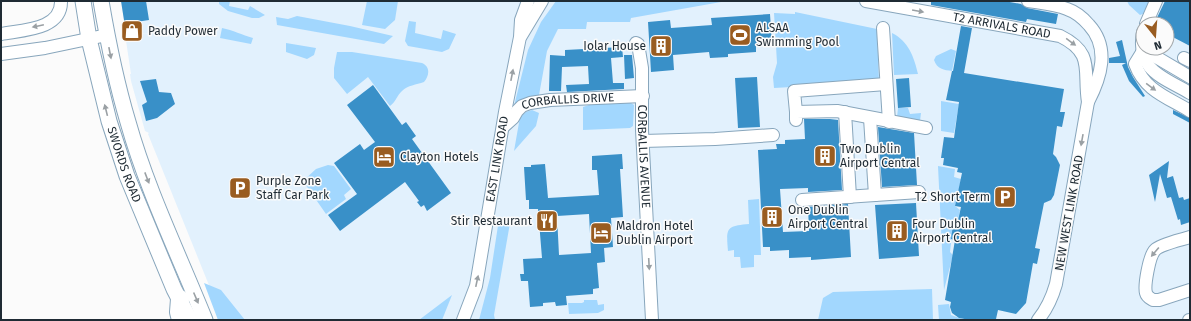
<svg xmlns="http://www.w3.org/2000/svg" width="1191" height="321" font-family="'Fira Sans',sans-serif">
<style>
.built{fill:#e2f1fd;fill-rule:evenodd}
.green{fill:#a2d7fe}
.building{fill:#3990c8;fill-rule:evenodd}
.lines{fill:none;stroke-linecap:round;stroke-linejoin:round}
.minor-casing{stroke:#88a6bc;stroke-width:14}
.major-casing{stroke:#88a6bc;stroke-width:17}
.highway-casing{stroke:#88a6bc;stroke-width:20}
.minor{stroke:#fff;stroke-width:12}
.major{stroke:#fff;stroke-width:15}
.highway{stroke:#fff;stroke-width:18}
.oneway{fill:#9aa0a4}
.labels{text-anchor:middle;stroke-width:3;stroke-linejoin:round;paint-order:stroke}
.street-label{font-size:12px;fill:#1f2b34;stroke:#fbfbfb}
.poi-label{font-size:12px;fill:#1f2b34;stroke:#fbfbfb;text-anchor:start}
</style>
<rect width="100%" height="100%" fill="#fbfbfb"/>
<!-- built -->
<path class="built" d="M121 1H1190V320H223L148 134 149 133 145 131 131 81 130 74H131L125 34H151L126 33ZM1143 24H1167V48H1143Z"/>
<!-- green -->
<path class="green" d="M219 1H230L229 6 248 10 250 6 265 15 259 18H252L228 11 219 4Z
M367 1H398L395 20 385 29 362 25Z
M556 1H716L721 2 631 18 630 22H587L586 29H558L547 51 539 95 527 98 514 106 528 50 541 22Z
M1127 1H1151L1145 13 1140 15 1129 5Z
M795 12 877 29 879 82 774 88 773 77 777 63 774 13 795 14Z
M297 16 350 26 393 36 384 44 277 25 276 17 288 19Z
M409 21 416 22 415 33 441 39 443 30 456 34 449 49 442 52 408 46 405 41Z
M222 28C233 30 242 35 253 38L251 44 220 38Z
M892 33C908 41 914 56 918 74L894 75Z
M286 43 316 48 314 55 307 59 286 52Z
M951 49 956 51 952 71C944 70 937 69 934 60L936 56Z
M337 52H352L422 63C431 67 429 76 424 82 416 85 408 85 402 91 397 95 396 102 390 106L368 77 347 94 334 78V68Z
M941 101 959 104 954 133 941 131Z
M631 103 634 105 633 126 630 128 583 130V107L592 104Z
M898 108H908L910 114 921 113 920 121 897 117Z
M532 110 539 113 536 126 514 151 520 117 526 112Z
M328 165 334 166 351 189 344 195 346 199 326 214 303 181 316 169Z
M938 166 955 169 954 177 961 179 955 206 960 210 957 225H953L950 252 953 255 944 290Z
M759 199 761 255H754V267L741 268 740 257H734V250L728 251C726 228 726 226 749 224L748 200Z
M516 218 510 223 494 315 495 320H479L490 278 499 219Z
M204 283 221 290 245 320H218Z
M932 289 933 320H818L823 298 833 292Z
M452 295 442 320H419Z
M584 300H597L598 305 604 304V310L598 313 569 314 568 303H582L584 302Z
M949 304 951 315 965 320H939L938 305Z"/>
<!-- building -->
<path class="building" d="M121 1H146L149 20 136 22 139 34 126 33Z
M931 1H1004L1021 4 1027 8 1058 14 1056 24 1027 19 1026 22 931 5Z
M1165 1H1190V46L1167 34V24H1154Z
M770 14 772 44 756 45V52L728 54V57L710 58 709 52 673 55 674 70 651 72 648 22 670 20 671 28 712 25 711 18Z
M961 26 972 28 964 73 1064 89 1060 112H1065L1062 127 1057 126 1053 154 1056 157 1060 165 1054 195 1051 200 1044 203 1035 248 1040 249 1037 264 1033 263 1026 303 1016 314 998 310 996 319 994 320H970L959 318 952 313 950 307 951 302 945 300 955 240 951 239 953 225H957L961 207 955 206 962 173 957 172 958 168 943 165 944 158H941L944 137 954 138 959 102 946 100 952 71H953Z
M1122 40 1128 67 1133 77 1145 96 1143 97 1129 81 1122 65 1126 63H1109V58L1120 56 1116 42Z
M622 47 623 57 611 58 613 83H624V89L567 92 566 85 589 84 588 66 562 67 561 91H549L550 55 565 56V50Z
M624 55H632L634 78 625 79Z
M757 77 760 127 738 128 735 78Z
M909 78 911 107 898 108 896 79Z
M156 79 159 92 171 93 175 104 157 118 146 121 142 105 147 102 140 81Z
M373 85 402 125 406 122 416 136 412 139 451 193 427 211 424 205 421 207 417 202 419 201 405 182 340 231 328 215 357 194 334 163 360 144 364 150 375 142 347 105Z
M1173 110 1190 118V123L1173 114Z
M804 119H830L838 120 842 190 808 192V188L780 189 783 232 809 231 808 207 848 204 851 257 811 260V257L789 258V250L770 251V247H763L758 150 777 149 776 144H785V140L805 139Z
M878 127 914 133 917 185 882 187Z
M622 154 623 169H620L623 217 611 218 613 247 604 248 605 262 597 263 599 288 593 289V294L566 296 567 305 556 306 555 302 543 303V306L530 307 528 281H521L520 274H524L523 259 542 258 538 209H529V200H526L524 167H531V165L545 164 548 198 599 195 597 170H592V156ZM589 214 591 253 559 255 557 216Z
M1169 161 1167 178 1173 176 1179 198 1183 197 1184 200 1190 198V222L1181 225 1180 219 1178 220 1171 197 1167 198 1160 174 1155 202 1149 175Z
M916 203 919 256 879 259 875 205Z"/>
<g class="lines">
<!-- minor casing -->
<g class="minor-casing">
<g id="minor">
<path id="s1" d="M866 1 1060 36C1095 53 1083 71 1088 102"/>
<path d="M1028 1C1040 3 1055 4 1067 9 1076 12 1083 18 1089 25 1110 48 1101 77 1088 102L1056 284C1052 298 1047 309 1038 320"/>
<path d="M1146 24 1156 1"/>
<path d="M883 28 889 122"/>
<path d="M1143 32C1136 71 1163 77 1190 93"/>
<path d="M1 34C22 30 62 30 61 1"/>
<path d="M521 36 542 1"/>
<path id="s2" d="M636 43 638 44 642 68V130L652 320"/>
<path d="M1146 48 1156 57 1190 77"/>
<path d="M1143 51 1135 64C1145 91 1167 97 1190 111"/>
<path d="M1 54 45 48 107 35"/>
<path d="M1184 58 1190 61"/>
<path d="M796 112 794 91 886 84"/>
<path d="M845 112 850 197"/>
<path d="M870 118 875 195"/>
<path d="M796 120V112L837 111 926 128"/>
<path id="s3" d="M503 127 513 118 517 111 522 106 530 103 550 100 643 96"/>
<path d="M643 141 715 139 773 135"/>
<path d="M802 200 919 192"/>
<path d="M1190 237C1181 240 1161 244 1155 250 1149 256 1144 286 1146 293 1147 297 1150 298 1153 300H1159L1190 290"/>
<path id="s4" d="M463 320 476 286 505 112 520 37 521 20 528 1"/>
<path d="M1189 320H1190"/>
</g>
</g>
<!-- major casing -->
<g class="major-casing">
<g id="major">
<path id="s5" d="M83 1 89 39 109 121 127 176 174 289 190 320"/>
<path d="M101 1C108 42 116 82 128 122 147 190 179 255 205 320"/>
</g>
</g>
<!-- highway casing -->
<g class="highway-casing">
<path id="highway" d="M180 299 179 312 181 320"/>
</g>
<!-- minor -->
<use href="#minor" class="minor"/>
<!-- major -->
<use href="#major" class="major"/>
<!-- highway -->
<use href="#highway" class="highway"/>
</g>
<!-- one-way arrows -->
<defs><path id="oneway-solid" d="M-6-.8H1V-3.2L6.5 0L1 3.2V.8H-6Z"/></defs>
<g class="oneway">
<use href="#oneway-solid" transform="translate(918 11) rotate(10)"/>
<use href="#oneway-solid" transform="translate(38 26) rotate(168)"/>
<use href="#oneway-solid" transform="translate(1071 42) rotate(36)"/>
<use href="#oneway-solid" transform="translate(110 53) rotate(79)"/>
<use href="#oneway-solid" transform="translate(512 75) rotate(-79)"/>
<use href="#oneway-solid" transform="translate(1151 87) rotate(36)"/>
<use href="#oneway-solid" transform="translate(106 110) rotate(-104)"/>
<use href="#oneway-solid" transform="translate(1082 140) rotate(100)"/>
<use href="#oneway-solid" transform="translate(147 178) rotate(69)"/>
<use href="#oneway-solid" transform="translate(1155 252) rotate(130)"/>
<use href="#oneway-solid" transform="translate(649 264) rotate(87)"/>
<use href="#oneway-solid" transform="translate(477 281) rotate(-78)"/>
<use href="#oneway-solid" transform="translate(196 298) rotate(67)"/>
</g>
<!-- icons -->
<defs>
<g id="shop-square" transform="scale(1.15)"><rect x="-9" y="-9" width="18" height="18" rx="4" fill="#995c20" stroke="#fbfbfb"/><path d="M-5-2.5h2.3a2.7 3.5 0 0 1 5.4 0H5L5.5 6h-11ZM-1.5-2.5h3a1.5 2.3 0 0 0-3 0Z" fill="#fff"/></g>
<g id="stadium-square" transform="scale(1.15)"><rect x="-9" y="-9" width="18" height="18" rx="4" fill="#995c20" stroke="#fbfbfb"/><path d="M0-5a6.5 5 0 1 0 0 10a6.5 5 0 1 0 0-10ZM-3.5-1.8h7v3.6h-7Z" fill="#fff"/></g>
<g id="building-square" transform="scale(1.15)"><rect x="-9" y="-9" width="18" height="18" rx="4" fill="#995c20" stroke="#fbfbfb"/><path d="M-4-6H4V6H1V3H-1V6H-4ZM-2.5-4.3h1.7v1.8h-1.7ZM.8-4.3h1.7v1.8H.8ZM-2.5-1h1.7V.8h-1.7ZM.8-1h1.7V.8H.8Z" fill="#fff"/></g>
<g id="hotel-square" transform="scale(1.15)"><rect x="-9" y="-9" width="18" height="18" rx="4" fill="#995c20" stroke="#fbfbfb"/><path d="M-6-4.5h1.5V1H6V5H4.5V3h-9V5H-6ZM-4 0a1.8 1.8 0 1 1 3.6 0ZM.5 0V-2.5h3Q6-2.5 6 0Z" fill="#fff"/></g>
<g id="parking-square" transform="scale(1.15)"><rect x="-9" y="-9" width="18" height="18" rx="4" fill="#995c20" stroke="#fbfbfb"/><path d="M-3.5-5.5H1a3.5 3.5 0 0 1 0 7H-1V5.5H-3.5ZM-1-3.4V-.6H.8a1.4 1.4 0 0 0 0-2.8Z" fill="#fff"/></g>
<g id="restaurant-square" transform="scale(1.15)"><rect x="-9" y="-9" width="18" height="18" rx="4" fill="#995c20" stroke="#fbfbfb"/><path d="M-5-6h1v4h1v-4h1v4h1v-4h1v5L-1.5 .5V6h-2V.5L-5-1ZM5-6V6H3V1.5H1.5Q1.5-4 5-6Z" fill="#fff"/></g>
</defs>
<g fill-rule="evenodd">
<use href="#shop-square" x="132" y="31"/>
<use href="#stadium-square" x="740" y="35"/>
<use href="#building-square" x="661" y="46"/>
<use href="#building-square" x="825" y="156"/>
<use href="#hotel-square" x="384" y="157"/>
<use href="#parking-square" x="240" y="188"/>
<use href="#parking-square" x="1005" y="197"/>
<use href="#building-square" x="772" y="217"/>
<use href="#restaurant-square" x="547" y="221"/>
<use href="#building-square" x="897" y="231"/>
<use href="#hotel-square" x="601" y="233"/>
</g>
<g class="labels">
<!-- street labels -->
<g class="street-label">
<text dy="4" stroke="none"><textPath href="#s1" startOffset="138">T2 ARRIVALS ROAD</textPath></text>
<text dy="4" stroke="none"><textPath href="#s3" startOffset="75">CORBALLIS DRIVE</textPath></text>
<text dy="4" stroke="none"><textPath href="#s2" startOffset="115">CORBALLIS AVENUE</textPath></text>
<text dy="4" stroke="none"><textPath href="#s4" startOffset="165">EAST LINK ROAD</textPath></text>
<text dy="4" stroke="none"><textPath href="#s5" startOffset="169">SWORDS ROAD</textPath></text>
<text transform="translate(1069 213) rotate(-80)" y="4">NEW WEST LINK ROAD</text>
</g>
<!-- poi labels -->
<g class="poi-label">
<text x="756" y="32">ALSAA<tspan x="756" dy="14">Swimming Pool</tspan></text>
<text x="148" y="35">Paddy Power</text>
<text x="646" y="50" text-anchor="end">Iolar House</text>
<text x="840" y="153">Two Dublin<tspan x="840" dy="14">Airport Central</tspan></text>
<text x="400" y="161">Clayton Hotels</text>
<text x="256" y="185">Purple Zone<tspan x="256" dy="14">Staff Car Park</tspan></text>
<text x="990" y="201" text-anchor="end">T2 Short Term</text>
<text x="788" y="214">One Dublin<tspan x="788" dy="14">Airport Central</tspan></text>
<text x="532" y="225" text-anchor="end">Stir Restaurant</text>
<text x="912" y="228">Four Dublin<tspan x="912" dy="14">Airport Central</tspan></text>
<text x="616" y="230">Maldron Hotel<tspan x="616" dy="14">Dublin Airport</tspan></text>
</g>
</g>
<!-- border -->
<rect width="1191" height="321" fill="none" stroke="#1f2b34" stroke-width="4"/>
<!-- north arrow -->
<g transform="translate(1155 36) rotate(163)"><circle r="19" fill="#fbfbfb" stroke="#a3a8ab"/>
<path d="M0-3L7 15L0 10L-7 15Z" fill="#995c20"/>
<text y="-6" font-size="11" font-weight="bold" text-anchor="middle" fill="#1f2b34">N</text>
</g>
</svg>
